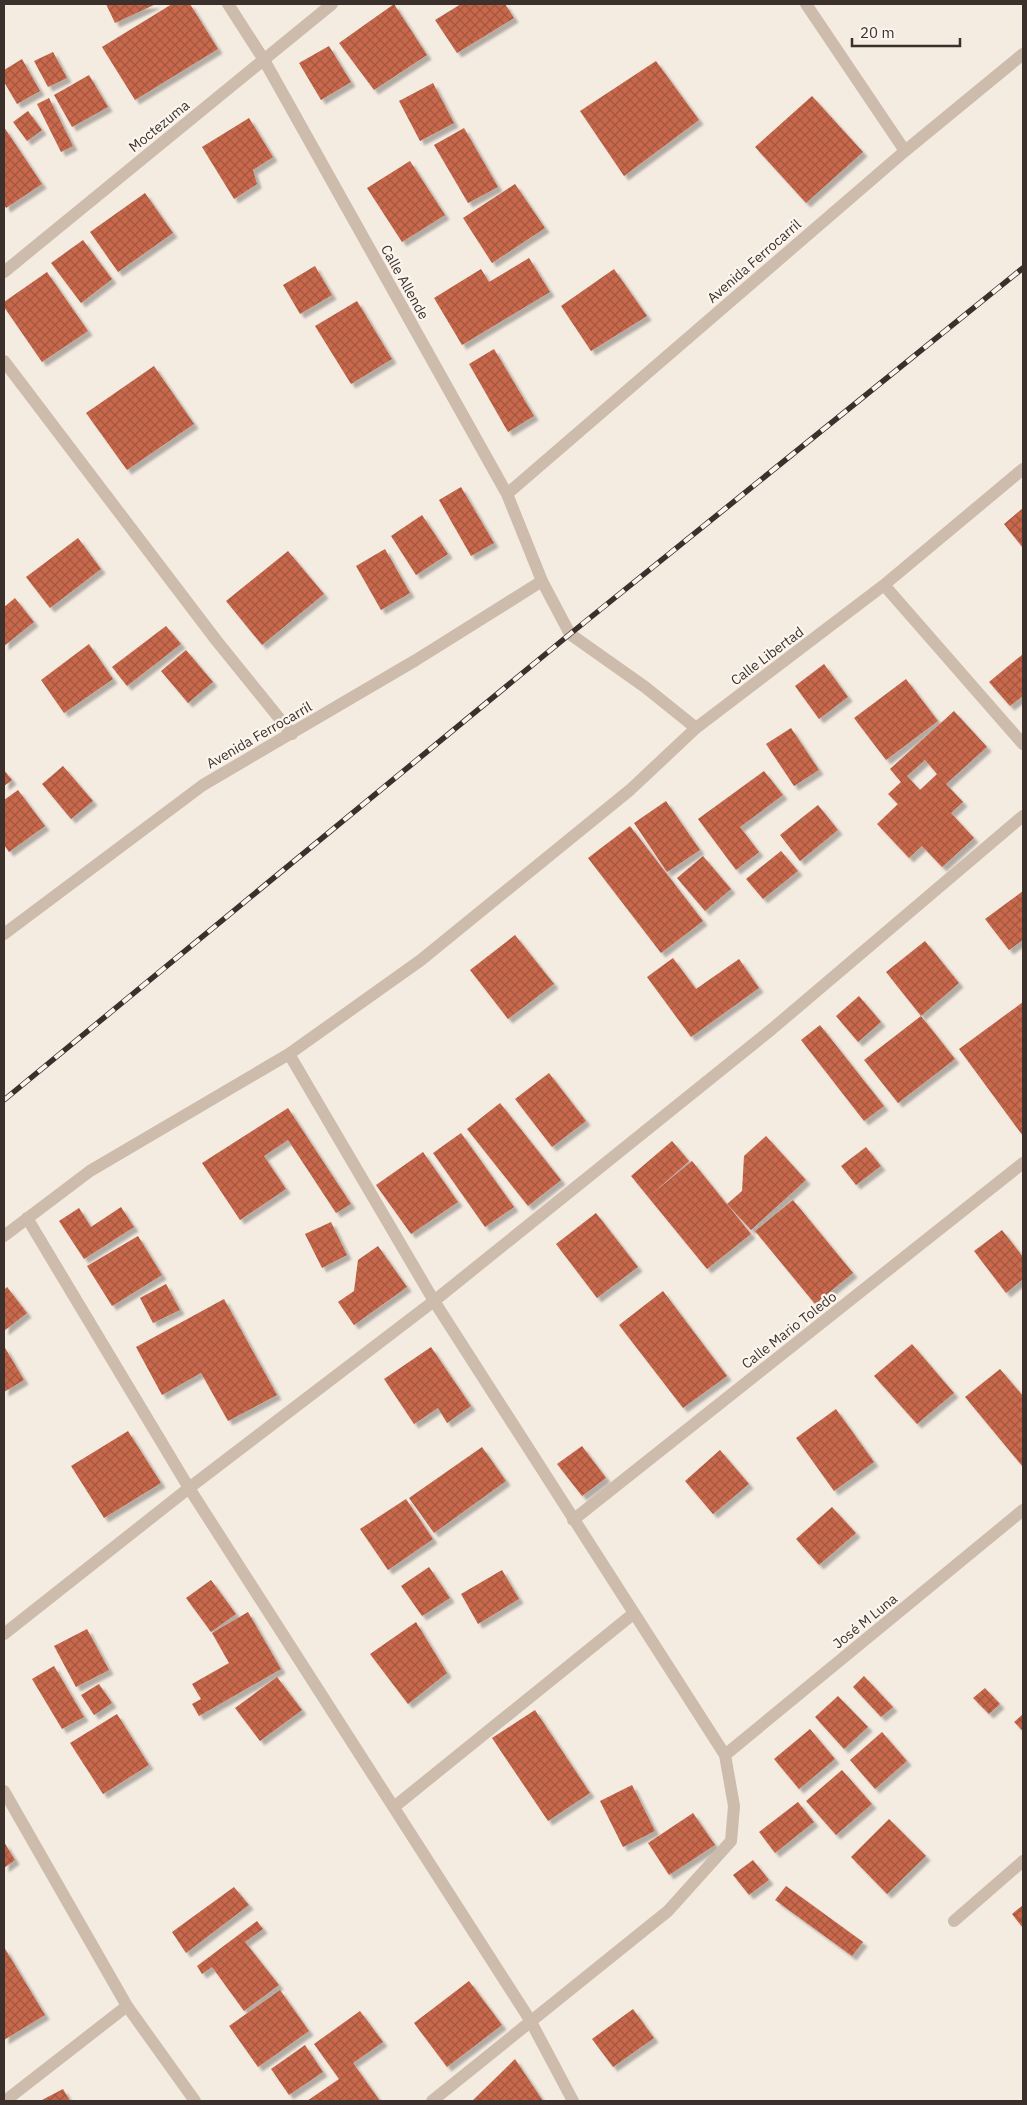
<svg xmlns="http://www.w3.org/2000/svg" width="1027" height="2105" font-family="'IBM Plex Sans',sans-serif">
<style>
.building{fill:url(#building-cross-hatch);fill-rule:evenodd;filter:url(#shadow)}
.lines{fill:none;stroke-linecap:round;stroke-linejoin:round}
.street{stroke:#cdbbac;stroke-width:12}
.rail-casing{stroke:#3b302b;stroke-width:5.5}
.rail{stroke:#fbf5ee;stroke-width:4;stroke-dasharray:11;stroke-linecap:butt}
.labels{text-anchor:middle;stroke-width:4.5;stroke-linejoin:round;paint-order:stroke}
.street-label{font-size:14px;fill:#3b302b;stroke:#fbf5ee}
</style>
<defs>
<pattern id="building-cross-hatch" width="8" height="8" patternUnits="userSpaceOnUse" patternTransform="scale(1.25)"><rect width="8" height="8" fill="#c8694b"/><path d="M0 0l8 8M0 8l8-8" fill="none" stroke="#a4573f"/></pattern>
<filter id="shadow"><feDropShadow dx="4.5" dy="4.5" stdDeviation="1" flood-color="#0004"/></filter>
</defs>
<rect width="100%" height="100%" fill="#f4ebe1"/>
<!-- building -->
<path class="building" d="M106 4H156L115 23Z
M172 4H190L218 49 135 100 102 47Z
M394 4 427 55 374 90 339 43Z
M461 4H505L514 18 457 53 435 20Z
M329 46 351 82 321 100 299 63Z
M53 52 67 78 48 87 34 61Z
M22 59 40 91 17 104 4 82V70Z
M656 61 699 120 624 176 580 111Z
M89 75 108 107 72 127 54 95Z
M433 83 454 123 420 141 399 101Z
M812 96 863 152 806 203 755 147Z
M49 98 73 146 61 152 37 104Z
M28 111 42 130 27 141 13 122Z
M249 118 273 157 253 170 257 184 234 199 202 147Z
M4 127 42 184 6 208 4 205Z
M464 128 498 187 468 203 434 145Z
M410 161 445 215 402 242 367 188Z
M515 184 545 228 492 263 463 218Z
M145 193 173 233 118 272 90 232Z
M83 240 112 279 81 303 51 263Z
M529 258 550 292 462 345 434 298 481 269 489 282Z
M315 266 332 295 300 314 283 285Z
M614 269 647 316 591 351 561 306Z
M47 272 88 331 42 362 4 307V302Z
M357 301 392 359 351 384 315 326Z
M494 349 534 416 508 432 469 364Z
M154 366 194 424 127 470 86 413Z
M461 487 494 543 471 556 439 500Z
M1023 508V548L1004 524Z
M422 515 448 554 416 575 391 536Z
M78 538 101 569 50 608 26 577Z
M385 549 410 593 381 610 356 566Z
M288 551 324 594 262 645 226 601Z
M15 598 34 622 4 646V607Z
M166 626 181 644 127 686 112 667Z
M89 644 113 679 64 713 41 680Z
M186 650 213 682 188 703 161 671Z
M1023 654V696L1010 706 989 682Z
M824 664 848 697 819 719 795 686Z
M906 679 938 721 886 760 854 718Z
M954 711 987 747 946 784 963 802 951 813 974 838 942 867 922 846 909 858 877 824 898 804 888 794 901 782 890 769ZM925 760 937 774 920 790 907 776Z
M791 728 819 770 794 786 766 744Z
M63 766 93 801 71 819 42 784Z
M4 770 12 780 4 786Z
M764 771 783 795 740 827 759 852 736 870 698 819Z
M18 790 45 826 9 852 4 845V800Z
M666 801 700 850 667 872 634 823Z
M818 805 838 830 800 861 780 835Z
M630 826 703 921 661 953 588 858Z
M781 851 798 871 763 899 746 879Z
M703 856 731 889 705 911 677 878Z
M1023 891V940L1009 950 985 919Z
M515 935 554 984 508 1019 470 970Z
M925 941 959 983 921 1016 955 1059 898 1103 864 1060 921 1016 886 972Z
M673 958 696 989 739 959 759 988 691 1037 647 977Z
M859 996 881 1022 858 1042 836 1016Z
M1023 1002V1136L959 1049Z
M820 1025 884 1106 864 1121 801 1040Z
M549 1073 586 1121 552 1147 515 1099Z
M500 1103 561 1180 528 1206 467 1129Z
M288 1108 351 1204 336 1213 288 1140 264 1156 286 1189 240 1220 202 1163Z
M461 1133 514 1207 485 1227 433 1153Z
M766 1136 806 1180 751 1230 727 1204 742 1191 744 1156Z
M672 1141 689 1161 652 1194 692 1161 751 1234 707 1269 631 1176Z
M866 1147 881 1166 856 1185 841 1166Z
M423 1152 458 1202 411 1234 376 1185Z
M793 1200 853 1273 815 1304 755 1231Z
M121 1207 134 1227 84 1259 59 1221 79 1208 91 1227Z
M596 1213 638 1267 597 1298 556 1244Z
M331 1222 347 1255 322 1268 305 1234Z
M1002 1230 1023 1257V1279L1006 1293 974 1251Z
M138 1236 162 1275 112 1306 87 1266Z
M378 1246 407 1287 354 1325 338 1302 354 1291 358 1260Z
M166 1284 180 1310 153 1323 140 1298Z
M7 1287 27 1313 4 1331V1290Z
M663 1291 727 1376 683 1408 619 1325Z
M224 1299 277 1395 228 1421 201 1373 162 1395 136 1347Z
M912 1344 954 1393 917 1424 874 1376Z
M4 1346 24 1380 4 1392Z
M431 1347 471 1406 447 1423 438 1408 414 1424 384 1379Z
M1000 1369 1023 1396V1467L965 1397Z
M836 1409 874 1462 834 1491 796 1438Z
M128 1431 161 1483 104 1518 71 1466Z
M582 1446 606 1478 582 1496 557 1464Z
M482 1447 506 1481 434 1533 409 1498Z
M720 1450 749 1484 713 1514 685 1481Z
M406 1499 433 1539 388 1570 360 1529Z
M832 1507 856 1533 819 1565 796 1539Z
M429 1567 450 1598 422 1616 401 1586Z
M502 1570 519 1599 478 1624 461 1594Z
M211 1580 236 1614 211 1632 186 1598Z
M248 1612 281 1669 199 1716 192 1704 201 1699 192 1684 229 1663 212 1633Z
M416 1622 447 1673 408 1704 370 1654Z
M87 1629 109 1670 76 1687 54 1646Z
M54 1666 84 1717 62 1729 32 1679Z
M864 1676 893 1707 881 1717 853 1687Z
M277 1677 302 1710 260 1741 235 1708Z
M99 1684 112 1703 94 1715 81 1695Z
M985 1688 1000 1704 989 1714 973 1698Z
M838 1696 868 1727 844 1749 815 1717Z
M535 1710 590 1793 548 1821 492 1738Z
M117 1714 149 1765 103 1794 70 1743Z
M1023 1714V1731L1014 1722Z
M810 1729 835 1759 799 1789 774 1759Z
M882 1732 907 1761 875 1789 850 1760Z
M842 1770 872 1804 836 1835 806 1801Z
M632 1785 655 1831 623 1847 600 1801Z
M798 1802 814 1822 775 1853 759 1832Z
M693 1813 715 1845 669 1875 648 1843Z
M889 1819 926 1856 887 1894 851 1857Z
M4 1842 15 1860 4 1868Z
M753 1860 769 1880 749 1895 733 1875Z
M786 1886 863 1942 852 1956 775 1900Z
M234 1887 249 1905 186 1953 172 1932Z
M1023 1905V1928L1012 1914Z
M257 1921 263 1929 245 1942 279 1985 244 2011 212 1967 202 1974 197 1966Z
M4 1947 45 2015 4 2040Z
M469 1981 502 2025 447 2067 414 2023Z
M280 1990 309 2031 258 2067 229 2026Z
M633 2009 654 2038 613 2067 592 2039Z
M360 2011 383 2042 353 2063 380 2101H307L339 2079 314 2044Z
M305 2045 323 2072 289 2095 271 2069Z
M515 2059 543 2101H472Z
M63 2089 70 2101H40Z"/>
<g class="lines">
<!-- street -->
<path class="street" d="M228 4 264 60 507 494 542 581 570 634 645 687 696 728 884 585 1023 469
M806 4 905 151
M4 272 332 4
M4 361 216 640 292 734
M507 494 905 151 1023 54
M884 585 1023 744
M4 934 203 785 416 660 542 581
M289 1054 434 1301 725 1755 734 1806 731 1841 668 1911 432 2101
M27 1218 189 1488 530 2020 573 2101
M4 1236 90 1171 289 1054 421 960 630 790 696 728
M573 1520 1023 1163
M4 1634 189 1488 434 1301 772 1029 1023 816
M725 1755 1023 1510
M4 1791 127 2006 195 2101
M394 1807 633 1614
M954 1921 1023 1861
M5 2101 127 2006"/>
<!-- rail casing -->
<g class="rail-casing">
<path id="rail" d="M4 1100 570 634 1023 268"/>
</g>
<!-- rail -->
<use href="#rail" class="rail"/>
</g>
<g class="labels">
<!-- street labels -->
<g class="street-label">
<text transform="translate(159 126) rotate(-39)" y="5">Moctezuma</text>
<text transform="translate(754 261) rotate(-41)" y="5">Avenida Ferrocarril</text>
<text transform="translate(405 282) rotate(61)" y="5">Calle Allende</text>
<text transform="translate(767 656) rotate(-37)" y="5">Calle Libertad</text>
<text transform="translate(259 735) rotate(-30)" y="5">Avenida Ferrocarril</text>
<text transform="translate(789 1330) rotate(-38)" y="5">Calle Mario Toledo</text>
<text transform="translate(865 1621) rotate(-39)" y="5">José M Luna</text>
</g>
</g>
<!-- border -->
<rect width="1027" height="2105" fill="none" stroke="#3b302b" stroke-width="10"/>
<!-- scale -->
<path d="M852 38v8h108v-8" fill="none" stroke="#3b302b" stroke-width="2.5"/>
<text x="860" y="38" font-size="15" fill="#3b302b" stroke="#fbf5ee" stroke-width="4" paint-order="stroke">20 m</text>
</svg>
